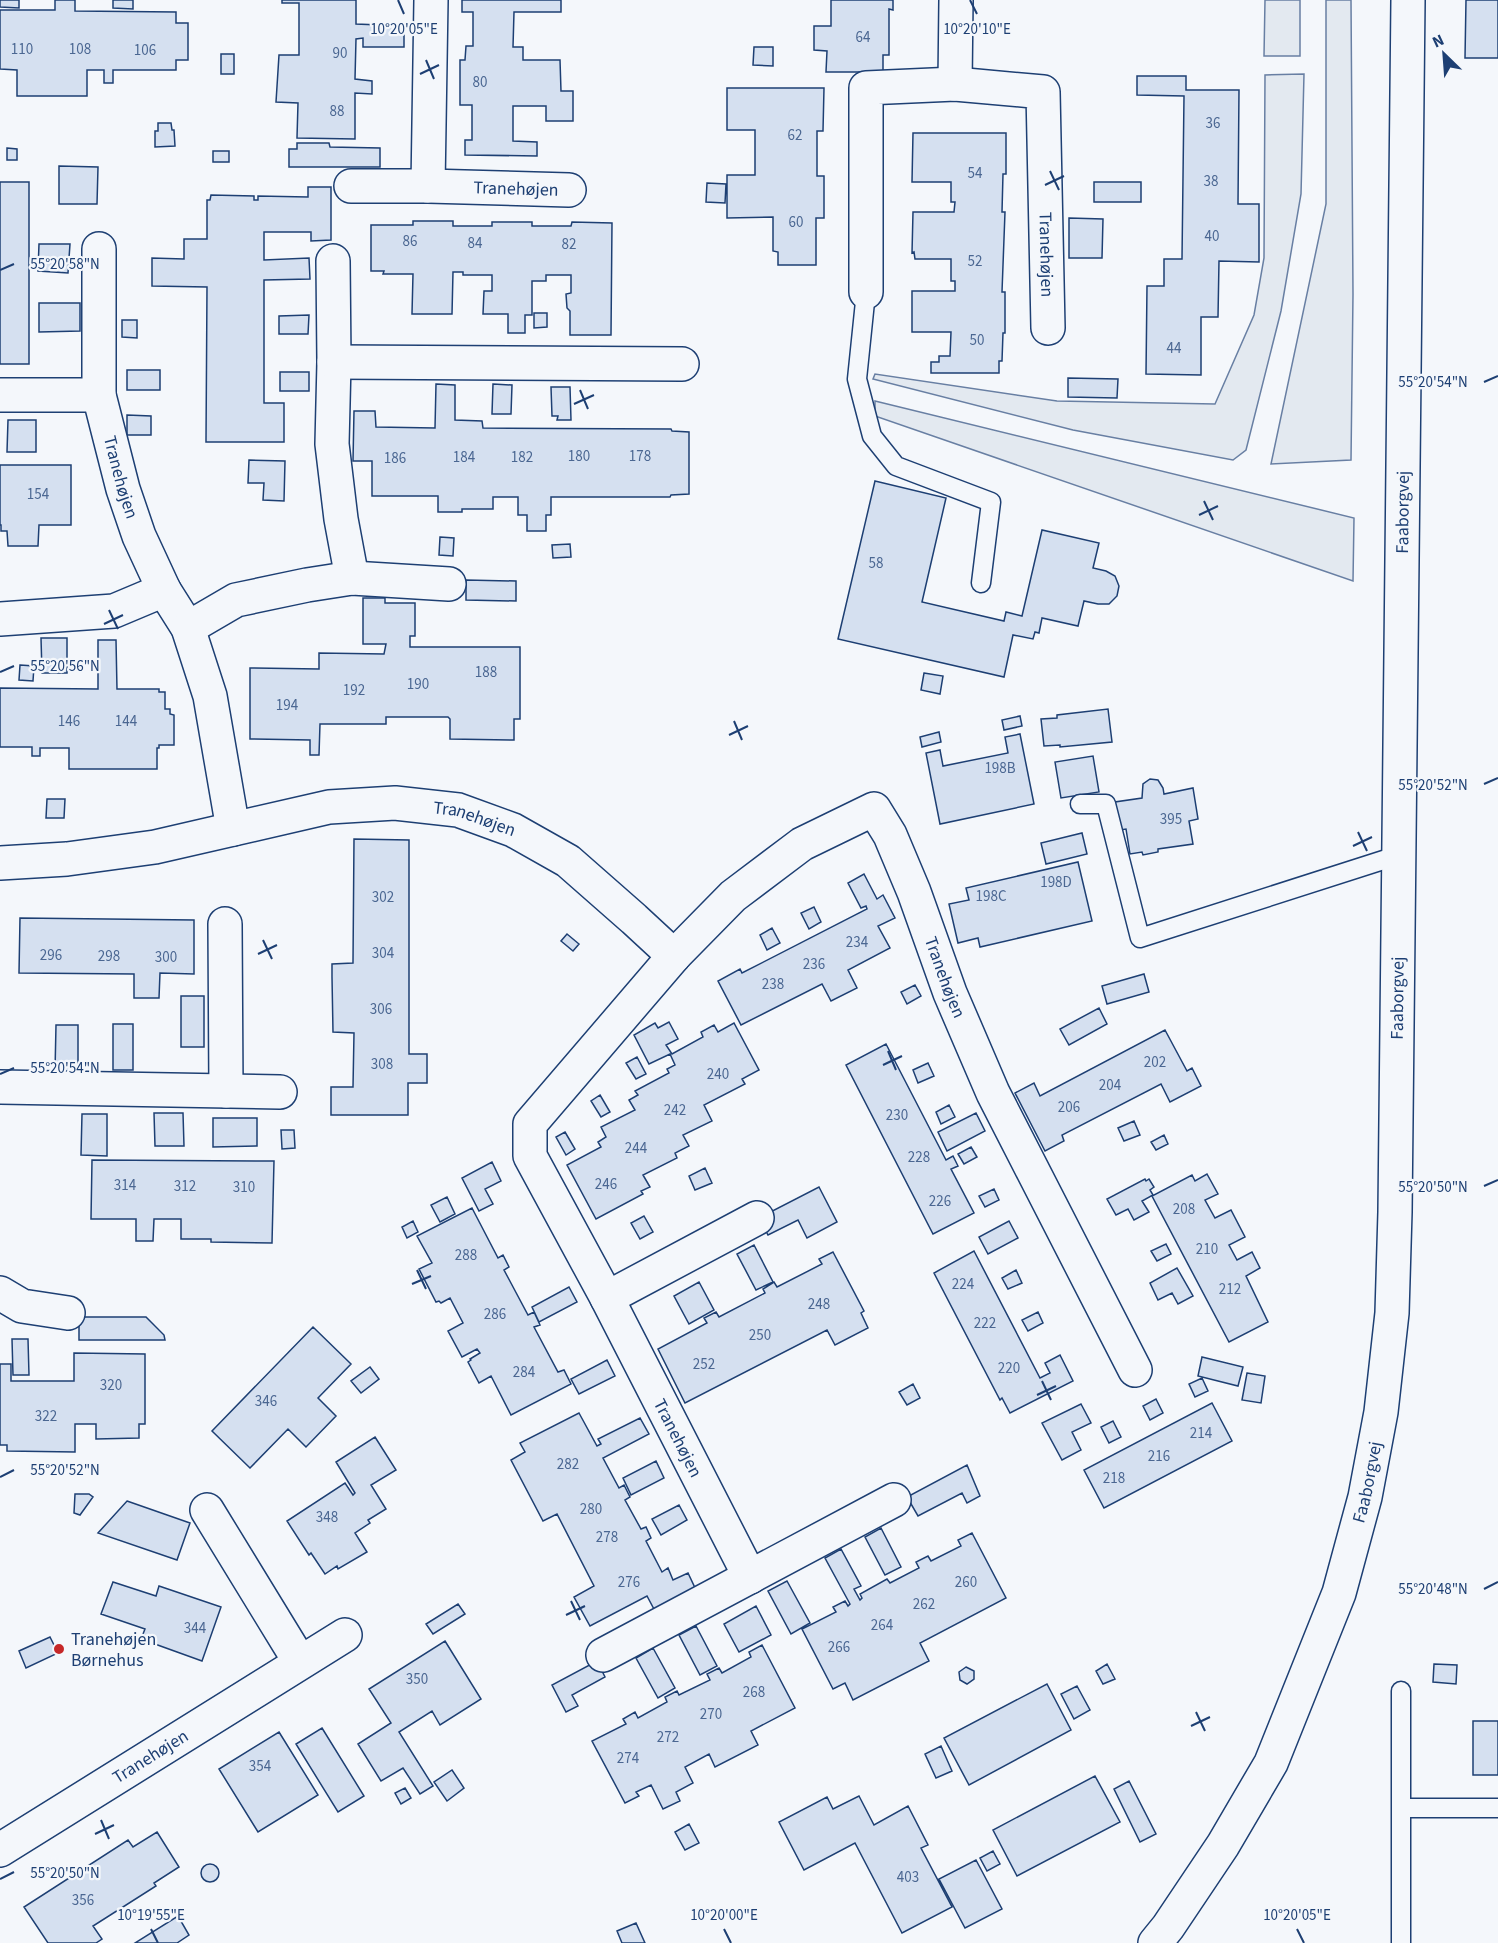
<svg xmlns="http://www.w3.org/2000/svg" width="1498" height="1943" font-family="'Source Sans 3',sans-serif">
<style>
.green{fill:#e3e9f0;stroke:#687fa3;stroke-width:1.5}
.building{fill:#d5e0f0;stroke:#1d3f73;stroke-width:1.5}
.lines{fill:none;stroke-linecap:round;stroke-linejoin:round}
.service-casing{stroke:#1d3f73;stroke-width:21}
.minor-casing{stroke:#1d3f73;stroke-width:36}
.tertiary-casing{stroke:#1d3f73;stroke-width:36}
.service{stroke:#f4f7fb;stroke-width:18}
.minor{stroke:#f4f7fb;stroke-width:33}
.tertiary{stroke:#f4f7fb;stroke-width:33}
.ticks{fill:none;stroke:#1d3f73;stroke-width:2}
.poi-dot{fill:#c62828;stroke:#f4f7fb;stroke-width:2}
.labels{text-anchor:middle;stroke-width:4.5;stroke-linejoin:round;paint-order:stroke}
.number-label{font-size:15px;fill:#4b6792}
.street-label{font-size:18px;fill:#1d3f73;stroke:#f4f7fb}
.poi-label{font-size:18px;fill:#1d3f73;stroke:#f4f7fb;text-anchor:start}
.ticks-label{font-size:15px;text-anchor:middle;fill:#1d3f73;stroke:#f4f7fb;stroke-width:4.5;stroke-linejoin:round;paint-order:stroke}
</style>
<rect width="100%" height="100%" fill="#f4f7fb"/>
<!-- green -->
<path class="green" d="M1265 0H1300V56H1264Z
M1326 0H1351L1353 294 1351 460 1271 464 1326 204Z
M1304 74 1301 194 1281 311 1246 450 1233 460 1073 430 873 379 875 374 1057 401 1215 404 1254 315 1264 258 1265 75Z
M875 401 1354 518 1353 581 875 416Z"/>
<!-- building -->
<path class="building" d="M0 0H19V8L0 7Z
M55 0H75V11L176 12V23H188V60H176V70H113V83H104V70H87V96H17V70L0 69V10H55Z
M113 0H133V9L113 8Z
M282 0H356V24L404 26V47H363V38L356 39 355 79 372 81V94L355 93V139L297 138 298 103 276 102 279 55H299V3H282Z
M462 0H561V12H514L513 47H523V60H560L561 91H573V121H546V106H513V141L537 142V156L465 155V140H472V105H460V60H465L466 46H473V12H462Z
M831 0H893V10L889 9V55H883V72H826L827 51 814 50V26H831Z
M1466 0H1498V58H1465Z
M754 47H773V66L753 65Z
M221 54H234V74H221Z
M1137 76H1186V90H1239L1238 204H1259V262L1219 261 1218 317H1201V375L1146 374 1147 286H1164V259H1182L1184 96 1137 95Z
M727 88H824L823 131H817V176H824V218H816V265H778V252L773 251V217L727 218V175H755V130H727Z
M158 123H171L172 130H174L175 146 155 147V131H158Z
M913 133H1006V174H1003L1002 212H1005L1002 292H1005V333H1003L1002 361H999V373H931V362H939V356H950L951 332H912V291H955V281H951V259H915L914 252 912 253 913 212H954L955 202H951V182H912Z
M297 143H329L330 147 380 148V167H289V149H297Z
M7 148 17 149V160H7Z
M213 151H229V162H213Z
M59 166 98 167 97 204H59Z
M0 182H29V364H0Z
M1094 182H1141V202H1094Z
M707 183 726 184 725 203 706 202Z
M308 187H331V240L311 241V232H264V260L309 258 310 279 264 280V403H284V442H206L207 287 152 286V258L184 259V239H207V200H210L211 195 254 196V200H258V196L308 197Z
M1069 218 1103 219 1102 258H1069Z
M413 221H453V226H492V222H532V226H571L572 222 612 223 611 335H570V311L567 308 566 294 571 293V275H546V281H532V315H525V333H508V314H483L484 291H492V275H463V272H453L452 314H412L413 274H383L384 271H371V225H413Z
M39 244H70L68 273 38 271Z
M39 303H80V331L39 332Z
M534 313H547V327L534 328Z
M309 315 308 334H279V316Z
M122 320H137V338L122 337Z
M127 370H160V390H127Z
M280 372H309V391H280Z
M1068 378 1118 379 1117 398 1068 397Z
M436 384 455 385V420L482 421 483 428 671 429 672 431 689 432V494L671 495 670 497H551V515H546V531H527V515H518V497H493V509H462V512H438V496H372V461H353L354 411H375L376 427 435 428Z
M493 384 512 385 511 414H492Z
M551 387H570L571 420H557L558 416H552Z
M127 415 151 416V435H127Z
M8 420H36V452H7Z
M249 460 285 461 284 501 263 500 264 483H248Z
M0 465H71V525H39L38 546H8L7 531H1V525H0Z
M875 481 946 498 922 602 1004 621 1006 612 1022 616 1042 530 1099 543 1093 568 1106 571 1115 576 1119 586 1117 596 1109 604H1098L1084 601 1078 626 1042 618 1039 633 1035 632 1033 639 1013 635 1004 677 838 639Z
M440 537 454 538 453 556 439 555Z
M570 544 571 557 553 558 552 545Z
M466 580 516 581V601L466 600Z
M363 598H385V603H415V636H410V647H520V719H514V740L450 739V719L448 717H386V724H320L319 755H310V740L250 739V668L319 669V653L384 654 386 644H363Z
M41 638H67V673H42Z
M98 640H116L117 689H159V692H165V709H170V714L174 715V745H159V748H157V769H69V748H40V756H32V747H0V688L98 689Z
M20 665 34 666 33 681 19 680Z
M924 673 943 676 940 694 921 690Z
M1108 709 1112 742 1060 747V745L1044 746 1041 719 1057 718V715Z
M1020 716 1022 726 1004 730 1002 720Z
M939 732 941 742 922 747 920 737Z
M1020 734 1034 804 940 824 926 753 940 750 943 766 1008 753 1005 737Z
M1093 756 1099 792 1061 798 1055 762Z
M1150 779 1158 780 1163 788 1164 794 1193 788 1198 819 1189 821 1193 844 1158 849V852L1143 855 1142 852 1130 854 1126 829 1120 830 1115 802 1142 798 1143 784Z
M47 799H65L64 818H46Z
M1082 833 1087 854 1046 864 1041 843Z
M354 839 409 840V1054H427V1083H408V1115H331V1087H353L354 1033 333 1032 332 977V964L353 963Z
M1078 862 1092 921 980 947 978 938 958 943 949 904 969 900 966 888Z
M864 874 877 899 883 895 895 918 878 926 890 948 848 970 857 988 831 1001 822 984 741 1025 718 981 740 969 742 973 867 909 866 906 861 908 848 883Z
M814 907 821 922 809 929 801 913Z
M20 918 194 920V974L160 973 159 998H134V974L19 973Z
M772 928 780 943 767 950 760 935Z
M567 934 579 944 573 951 561 941Z
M1144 974 1149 992 1107 1004 1102 986Z
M915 985 921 996 907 1004 901 992Z
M181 996H204V1047H181Z
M1099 1008 1107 1024 1069 1045 1060 1029Z
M669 1022 678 1039 666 1045 672 1054 703 1037 701 1032 714 1025 718 1032 734 1023 759 1070 742 1079 745 1084 704 1105 712 1121 683 1135 689 1146 675 1153 677 1158 643 1175 650 1187 641 1191 643 1194 596 1219 567 1165 601 1147 598 1142 606 1137 601 1127 635 1110 629 1100 638 1095 635 1091 669 1073 667 1069 675 1065 670 1054 649 1064 634 1035 655 1023 658 1028Z
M113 1024H133V1070H113Z
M56 1025H78V1072H55Z
M1165 1030 1187 1071 1192 1068 1201 1086 1170 1102 1161 1084 1062 1135 1064 1141 1045 1151 1015 1093 1034 1083 1040 1096Z
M886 1044 946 1160 953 1156 958 1166 951 1169 974 1213 933 1234 846 1065Z
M637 1057 646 1074 636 1079 626 1063Z
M928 1063 934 1076 918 1083 913 1070Z
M600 1095 610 1112 601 1117 591 1101Z
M949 1105 955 1117 941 1124 936 1112Z
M154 1113H183L184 1146H155Z
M976 1113 985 1131 947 1151 938 1132Z
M82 1114H107V1156L81 1155Z
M213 1118H257V1146L213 1147Z
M1134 1121 1140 1135 1124 1141 1118 1128Z
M281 1130H294L295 1148 282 1149Z
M565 1132 575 1149 566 1155 556 1137Z
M1164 1135 1168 1144 1156 1150 1151 1142Z
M971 1147 977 1157 964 1164 958 1154Z
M92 1160 274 1161 272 1243 211 1242V1239H181V1219H154L153 1241H136V1219H91Z
M492 1162 501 1181 485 1189 493 1204 479 1211 462 1178Z
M705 1168 712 1183 695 1190 689 1176Z
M1207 1174 1218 1194 1205 1200 1215 1218 1231 1210 1245 1237 1229 1245 1237 1260 1252 1252 1260 1268 1246 1276 1268 1322 1229 1342 1152 1196 1192 1175 1195 1181Z
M1145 1179 1146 1181 1149 1179 1154 1187 1150 1190 1153 1195 1142 1201 1149 1212 1134 1220 1128 1209 1116 1215 1107 1199Z
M819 1187 837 1222 807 1238 798 1220 768 1235 759 1218Z
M994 1189 999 1200 985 1207 979 1196Z
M447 1197 455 1214 440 1222 431 1205Z
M472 1208 498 1258 503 1255 509 1267 504 1270 528 1315 534 1312 540 1325 534 1327 558 1372 564 1370 571 1384 511 1415 491 1376 479 1383 468 1362 471 1360 470 1359 480 1353 477 1349 462 1357 448 1331 463 1323 450 1298 441 1303 439 1301 436 1302 419 1269 432 1263 417 1236Z
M644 1216 653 1232 640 1239 631 1223Z
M413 1221 418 1232 407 1238 402 1227Z
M1009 1221 1018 1238 988 1254 979 1237Z
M1166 1244 1171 1254 1157 1261 1151 1251Z
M754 1245 773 1282 756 1290 737 1254Z
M974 1251 1040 1378 1050 1373 1045 1363 1060 1355 1073 1381 1010 1413 1002 1398 1000 1400 934 1273Z
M833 1252 864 1311 861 1313 868 1328 835 1345 827 1330 685 1403 658 1349 707 1323 704 1318 716 1312 719 1317 765 1293 763 1289 774 1282 777 1287 822 1264 819 1259Z
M1177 1268 1193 1296 1178 1304 1172 1293 1158 1300 1150 1283Z
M1016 1270 1022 1283 1008 1289 1002 1278Z
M699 1282 714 1310 689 1324 674 1296Z
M569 1287 577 1302 539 1322 532 1307Z
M1038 1312 1043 1323 1028 1331 1022 1320Z
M79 1317H146L164 1335 165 1340H79Z
M313 1327 351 1364 318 1398 336 1416 306 1447 288 1429 250 1468 212 1431Z
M12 1339H28L29 1375H13Z
M74 1353 145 1354V1424H139V1438L96 1439V1424H75V1452L7 1451V1445H0V1364H11V1381H74Z
M1202 1357 1243 1367 1238 1386 1198 1376Z
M607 1360 615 1376 579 1394 571 1379Z
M370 1367 379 1379 361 1393 351 1381Z
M1247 1373 1265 1376 1261 1403 1242 1400Z
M1202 1378 1208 1391 1195 1397 1189 1384Z
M913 1384 920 1398 907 1405 899 1392Z
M1156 1399 1163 1413 1150 1420 1143 1406Z
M1212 1403 1232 1441 1104 1508 1084 1470Z
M1081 1404 1091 1423 1072 1432 1081 1450 1062 1460 1042 1423Z
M579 1413 597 1446 601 1444 598 1439 640 1418 649 1434 603 1458 619 1488 624 1485 630 1497 625 1500 641 1529 646 1527 651 1538 646 1541 662 1572 668 1568 673 1580 688 1573 696 1590 655 1611 647 1596 590 1626 574 1597 594 1586 557 1514 543 1521 511 1460 525 1452 520 1443Z
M1113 1421 1121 1437 1109 1443 1101 1427Z
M375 1437 396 1470 371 1485 386 1509 368 1520 370 1523 355 1533 367 1552 338 1569 337 1566 325 1574 311 1553 309 1555 287 1521 345 1483 353 1495 355 1493 336 1462Z
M656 1461 664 1478 631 1495 623 1478Z
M967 1465 980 1496 967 1503 962 1493 918 1516 907 1497Z
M75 1494H89L93 1497 80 1515 74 1513Z
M127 1501 190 1523 177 1560 98 1533Z
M679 1505 687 1520 661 1535 652 1519Z
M881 1528 901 1567 885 1575 865 1537Z
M972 1533 1006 1598 920 1643 929 1661 853 1700 845 1683 833 1689 802 1629 836 1612 833 1607 845 1601 848 1606 850 1604 825 1558 841 1549 861 1586 854 1589 860 1600 862 1598 860 1594 887 1579 890 1583 919 1568 916 1562 928 1556 931 1561 961 1546 958 1540Z
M787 1581 810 1623 791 1634 768 1591Z
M113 1582 156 1596 159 1586 221 1607 202 1661 141 1639 145 1629 101 1614Z
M458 1604 465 1614 433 1634 426 1624Z
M756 1606 771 1635 739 1652 724 1624Z
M696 1626 717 1666 700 1675 679 1635Z
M50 1637 58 1653 26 1668 19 1651Z
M445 1641 481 1699 440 1725 432 1711 399 1732 433 1786 420 1794 403 1768 381 1781 358 1744 391 1723 369 1689Z
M762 1645 795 1708 751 1731 758 1745 715 1767 709 1754 685 1767 693 1783 676 1792 680 1801 663 1809 651 1785 636 1792 639 1796 625 1803 592 1741 626 1724 623 1719 635 1712 638 1718 667 1702 665 1697 677 1691 679 1695 710 1680 707 1674 719 1668 722 1673 751 1657 749 1652Z
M653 1648 675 1688 658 1698 636 1658Z
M597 1661 605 1677 572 1695 578 1706 566 1712 552 1685Z
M1107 1664 1115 1679 1103 1684 1096 1671Z
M1434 1664 1457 1665 1456 1684 1433 1682Z
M966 1667 974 1671V1679L967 1684 960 1680 959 1672Z
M1047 1684 1071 1730 969 1785 944 1738Z
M1077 1686 1090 1710 1074 1719 1061 1694Z
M1473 1721H1498V1775H1473Z
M322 1728 364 1796 338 1812 296 1744Z
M279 1732 318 1795 258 1832 219 1769Z
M941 1746 952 1771 936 1778 925 1754Z
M452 1770 464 1788 447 1801 434 1782Z
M1095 1776 1120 1822 1017 1876 993 1830Z
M1129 1781 1156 1834 1140 1842 1114 1789Z
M405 1788 411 1798 401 1804 395 1793Z
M859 1796 874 1825 908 1806 928 1845 921 1848 952 1907 902 1933 855 1843 804 1870 779 1822 827 1797 833 1809Z
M689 1824 699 1843 685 1850 675 1832Z
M157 1832 179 1867 154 1883 156 1886 93 1926 102 1939 96 1943H48L24 1907 128 1840 133 1847Z
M993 1851 1000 1864 987 1871 980 1858Z
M976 1860 1002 1909 965 1928 939 1879Z
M201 1873a9 9 0 1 1 18 0a9 9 0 1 1-18 0Z
M178 1916 189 1935 177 1943H135Z
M636 1923 645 1943H622L617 1931Z"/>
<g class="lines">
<!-- service casing -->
<g class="service-casing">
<path id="service" d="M866 292 857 379 872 436 896 466 991 502 981 583
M1080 804H1106L1140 938 1399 855
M1401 1808H1498
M1401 1943V1691"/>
</g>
<!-- minor casing -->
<g class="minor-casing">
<g id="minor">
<path d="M955 84 956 0"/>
<path id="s1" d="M351 186H428L569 190"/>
<path d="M428 186 431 0"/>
<path id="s2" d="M99 249V395L123 489 139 536 164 590 188 628 210 696 233 829"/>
<path d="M333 261 334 362 332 444 341 519 352 578"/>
<path id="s3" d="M866 292V88L955 84 1043 92 1048 328"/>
<path d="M334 362 682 364"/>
<path d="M0 395H99"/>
<path d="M0 619 114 611 164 590"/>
<path d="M188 628 236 600 307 585 352 578 449 584"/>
<path id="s4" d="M0 863 67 859 155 847 329 807 395 803 458 810 513 830 568 861 634 919 674 956"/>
<path d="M225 924 226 1091"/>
<path d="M0 1087 280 1092"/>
<path d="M0 1293 22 1306 68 1313"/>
<path d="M607 1298 757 1218"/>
<path d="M207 1510 300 1662"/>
<path id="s5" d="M750 1577 607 1298 530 1156V1124L674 956 733 896 802 844 874 809 890 835 914 892 950 993 993 1093 1135 1370"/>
<path d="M603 1655 894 1500"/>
<path id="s6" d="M0 1850 345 1635"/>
</g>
</g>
<!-- tertiary casing -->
<g class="tertiary-casing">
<g id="tertiary">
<path id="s7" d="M1155 1943 1168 1927 1223 1845 1271 1763 1339 1593 1365 1497 1381 1412 1392 1313 1395 1212 1408 0"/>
</g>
</g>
<!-- service -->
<use href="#service" class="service"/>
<!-- minor -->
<use href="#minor" class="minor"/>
<!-- tertiary -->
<use href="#tertiary" class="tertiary"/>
</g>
<!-- ticks -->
<path class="ticks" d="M398 0 404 14M970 0 977 14M426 60 434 79M420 74 439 65M1050 171 1059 190M1045 185 1064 176M0 270 14 264M1484 382 1498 376M580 390 588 409M574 404 594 395M1204 501 1213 520M1199 515 1218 506M109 610 118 629M104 624 123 615M0 672 14 666M734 721 742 740M729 735 748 726M1484 784 1498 778M1358 832 1367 851M1353 846 1372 837M263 940 272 959M258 954 277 945M888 1051 896 1070M883 1065 902 1056M0 1074 14 1068M1484 1186 1498 1180M417 1270 426 1289M412 1284 431 1276M1042 1381 1051 1400M1037 1395 1056 1386M0 1477 14 1470M1484 1589 1498 1582M571 1601 580 1620M566 1615 585 1606M1196 1712 1205 1731M1191 1726 1210 1717M101 1820 109 1839M95 1834 114 1825M0 1879 14 1872M151 1929 158 1943M724 1929 731 1943M1297 1929 1304 1943"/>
<!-- markers -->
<circle class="poi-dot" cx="59" cy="1649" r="6"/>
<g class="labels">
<!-- number labels -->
<g class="number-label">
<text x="863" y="42">64</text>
<text x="22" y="54">110</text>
<text x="80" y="54">108</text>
<text x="145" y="55">106</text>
<text x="340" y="58">90</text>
<text x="480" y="87">80</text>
<text x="337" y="116">88</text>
<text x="1213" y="128">36</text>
<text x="795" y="140">62</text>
<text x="975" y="178">54</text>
<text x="1211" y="186">38</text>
<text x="796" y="227">60</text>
<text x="1212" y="241">40</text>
<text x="410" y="246">86</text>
<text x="475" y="248">84</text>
<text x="569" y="249">82</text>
<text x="975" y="266">52</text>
<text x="977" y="345">50</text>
<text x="1174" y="353">44</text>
<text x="579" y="461">180</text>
<text x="640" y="461">178</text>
<text x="464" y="462">184</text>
<text x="522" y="462">182</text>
<text x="395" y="463">186</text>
<text x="38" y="499">154</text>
<text x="876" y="568">58</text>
<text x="486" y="677">188</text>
<text x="418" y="689">190</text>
<text x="354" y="695">192</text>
<text x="287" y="710">194</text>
<text x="69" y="726">146</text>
<text x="126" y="726">144</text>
<text x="1000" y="773">198B</text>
<text x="1171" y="824">395</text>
<text x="1056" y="887">198D</text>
<text x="991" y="901">198C</text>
<text x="383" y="902">302</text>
<text x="857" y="947">234</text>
<text x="383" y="958">304</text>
<text x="51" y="960">296</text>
<text x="109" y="961">298</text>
<text x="166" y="962">300</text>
<text x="814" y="969">236</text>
<text x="773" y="989">238</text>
<text x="381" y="1014">306</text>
<text x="1155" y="1067">202</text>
<text x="382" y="1069">308</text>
<text x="718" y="1079">240</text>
<text x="1110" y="1090">204</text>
<text x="1069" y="1112">206</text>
<text x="675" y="1115">242</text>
<text x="897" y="1120">230</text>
<text x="636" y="1153">244</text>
<text x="919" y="1162">228</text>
<text x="606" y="1189">246</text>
<text x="125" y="1190">314</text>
<text x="185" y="1191">312</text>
<text x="244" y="1192">310</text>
<text x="940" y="1206">226</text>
<text x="1184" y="1214">208</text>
<text x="1207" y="1254">210</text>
<text x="466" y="1260">288</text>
<text x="963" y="1289">224</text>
<text x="1230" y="1294">212</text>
<text x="819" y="1309">248</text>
<text x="495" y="1319">286</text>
<text x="985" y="1328">222</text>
<text x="760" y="1340">250</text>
<text x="704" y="1369">252</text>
<text x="1009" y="1373">220</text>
<text x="524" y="1377">284</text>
<text x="111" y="1390">320</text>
<text x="266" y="1406">346</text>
<text x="46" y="1421">322</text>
<text x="1201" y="1438">214</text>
<text x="1159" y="1461">216</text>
<text x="568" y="1469">282</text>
<text x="1114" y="1483">218</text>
<text x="591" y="1514">280</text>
<text x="327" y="1522">348</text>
<text x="607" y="1542">278</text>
<text x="629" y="1587">276</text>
<text x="966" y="1587">260</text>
<text x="924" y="1609">262</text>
<text x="882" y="1630">264</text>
<text x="195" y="1633">344</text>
<text x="839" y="1652">266</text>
<text x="417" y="1684">350</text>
<text x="754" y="1697">268</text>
<text x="711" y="1719">270</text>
<text x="668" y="1742">272</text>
<text x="628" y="1763">274</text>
<text x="260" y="1771">354</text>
<text x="908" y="1882">403</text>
<text x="83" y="1905">356</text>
</g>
<!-- street labels -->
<g class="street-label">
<text dy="6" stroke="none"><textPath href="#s1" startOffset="165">Tranehøjen</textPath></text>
<text dy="6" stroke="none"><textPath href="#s3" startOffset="544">Tranehøjen</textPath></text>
<text dy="6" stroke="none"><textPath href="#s2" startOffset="231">Tranehøjen</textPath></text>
<text dy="6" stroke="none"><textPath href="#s7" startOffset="1484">Faaborgvej</textPath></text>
<text dy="6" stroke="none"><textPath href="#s4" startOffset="482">Tranehøjen</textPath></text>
<text dy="6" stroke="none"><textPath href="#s5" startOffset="1162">Tranehøjen</textPath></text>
<text dy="6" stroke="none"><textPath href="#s7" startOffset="998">Faaborgvej</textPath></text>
<text transform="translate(678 1438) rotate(63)" y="6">Tranehøjen</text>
<text dy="6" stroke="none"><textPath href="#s7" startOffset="512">Faaborgvej</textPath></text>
<text dy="6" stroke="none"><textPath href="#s6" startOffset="177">Tranehøjen</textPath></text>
</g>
<!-- poi labels -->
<g class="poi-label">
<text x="71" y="1645">Tranehøjen<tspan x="71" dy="21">Børnehus</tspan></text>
</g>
</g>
<g class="ticks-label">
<text x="977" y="34">10°20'10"E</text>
<text x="404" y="34">10°20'05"E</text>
<text x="65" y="269">55°20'58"N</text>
<text x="1433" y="387">55°20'54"N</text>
<text x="65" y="671">55°20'56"N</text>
<text x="1433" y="790">55°20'52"N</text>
<text x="65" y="1073">55°20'54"N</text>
<text x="1433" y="1192">55°20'50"N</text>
<text x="65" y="1475">55°20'52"N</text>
<text x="1433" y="1594">55°20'48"N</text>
<text x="65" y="1878">55°20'50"N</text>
<text x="151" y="1920">10°19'55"E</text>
<text x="724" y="1920">10°20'00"E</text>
<text x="1297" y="1920">10°20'05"E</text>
</g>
<!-- north arrow -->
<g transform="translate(1444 54) rotate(335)" stroke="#f4f7fb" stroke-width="4.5" paint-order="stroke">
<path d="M0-4.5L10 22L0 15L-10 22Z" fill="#1d3f73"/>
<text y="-9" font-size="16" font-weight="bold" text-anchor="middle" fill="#1d3f73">N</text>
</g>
</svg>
